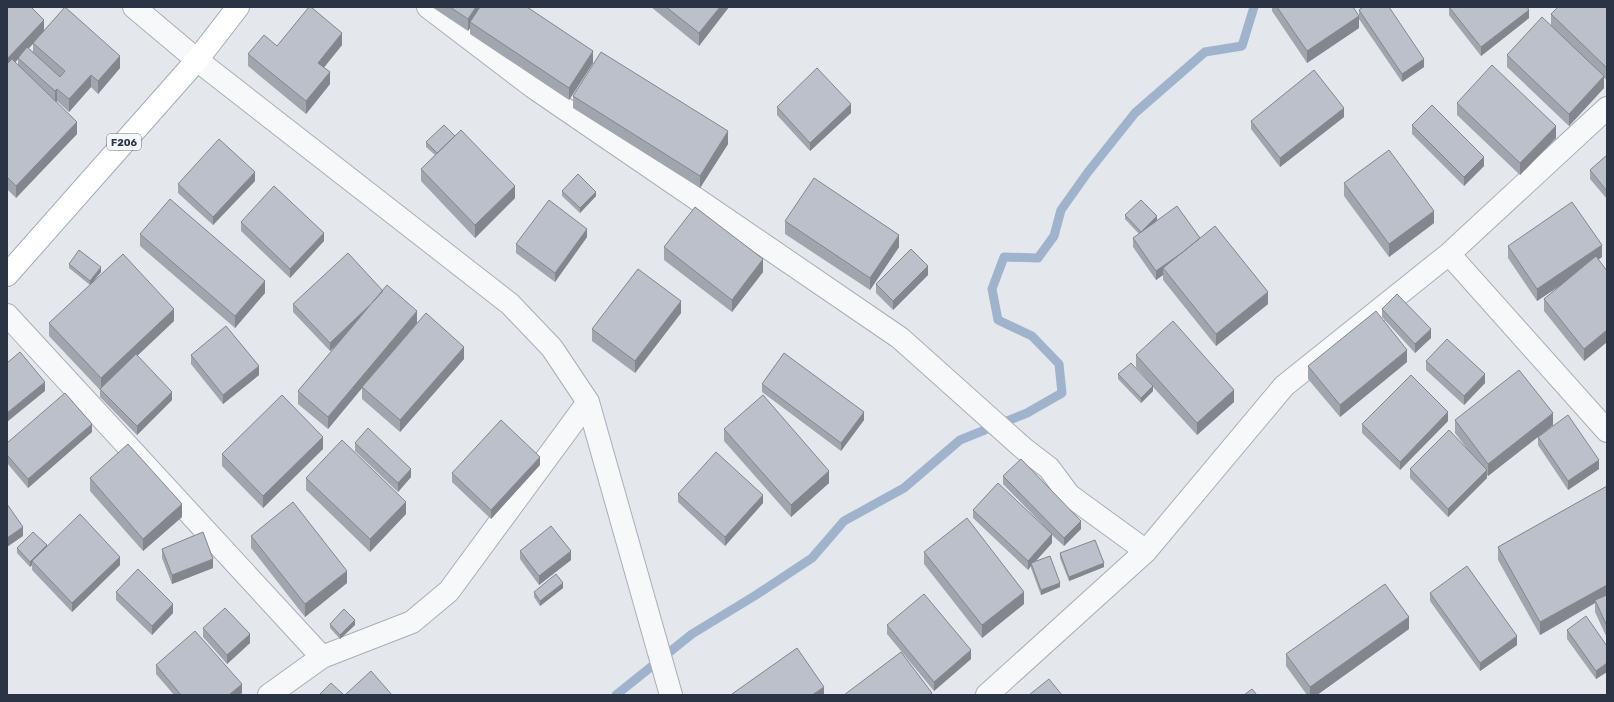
<svg xmlns="http://www.w3.org/2000/svg" width="1614" height="702" font-family="Rubik,sans-serif">
<style>
.lines{fill:none;stroke-linecap:round;stroke-linejoin:round}
.stream{stroke:#9fb4cc;stroke-width:9}
.minor-casing{stroke:#a9aeb7;stroke-width:24}
.major-casing{stroke:#a3abb8;stroke-width:24}
.minor{stroke:#f7f8fa;stroke-width:22}
.major{stroke:#fff;stroke-width:22}
.wall{fill:#a1a5ae;fill-rule:evenodd}
.shaded-wall{fill:#83868d}
.building{fill:#bbc0ca;stroke:#83868d}
.labels{text-anchor:middle;stroke-width:3;stroke-linejoin:round;paint-order:stroke}
.shield{fill:#f4f6f9;stroke:#676e7b;stroke-width:1}
.shield-label{font-size:10px;font-weight:bold;fill:#2b3445}
</style>
<rect width="100%" height="100%" fill="#e4e7ec"/>
<g class="lines">
<!-- stream -->
<path class="stream" d="M616 695 692 634 756 595 812 558 844 521 904 488 960 440 1027 413 1062 393 1059 364 1032 336 998 320 992 289 1004 257 1038 258 1054 236 1061 210 1088 172 1135 113 1205 52 1242 46 1254 7"/>
<!-- minor casing -->
<g class="minor-casing">
<path id="minor" d="M134 7 197 60 510 304 552 348 588 402 671 695
M428 7 533 87 900 338 1023 448 1049 468 1069 495 1146 551
M1449 254 1607 431
M7 315 322 657
M269 695 322 657 412 622 449 591 588 402
M987 695 1146 551 1284 386 1449 254 1607 108"/>
</g>
<!-- major casing -->
<g class="major-casing">
<path id="major" d="M7 275 197 60 238 7"/>
</g>
<!-- minor -->
<use href="#minor" class="minor"/>
<!-- major -->
<use href="#major" class="major"/>
</g>
<!-- wall -->
<path class="wall" d="M7 7 44 31 120 68 98 94 91 87 69 112 57 101 56 102 77 134 16 198 7 189ZM34 42 33 43V52L28 48ZM18 59V65L15 63Z
M432 7H527L593 63 569 100 470 34V28L468 31Z
M651 7H729L699 46Z
M1272 7H1353L1359 16V10L1424 67 1402 82 1359 19V28L1307 63 1272 11Z
M1449 7H1527L1529 18 1481 56 1449 15Z
M1607 7V80L1604 78V88L1569 126 1507 67V55L1551 25V14Z
M342 45 324 67 330 84 306 114 248 66V54Z
M573 96 728 144 700 188 573 108Z
M1457 103 1556 138 1520 175 1457 115Z
M777 107 851 113 810 151 777 115Z
M1344 117 1280 167 1251 129V121Z
M1412 125 1484 166 1464 186 1412 134Z
M426 142 515 198 475 238 421 181V169L435 155 426 147Z
M1607 155V199L1590 179V170Z
M255 181 213 225 178 193V184Z
M1344 183 1434 223 1389 257 1344 196Z
M562 191 596 196 580 213 562 196Z
M1125 215 1157 221 1200 238 1268 304 1216 346 1163 280V275L1156 280 1133 247V238L1139 234 1125 219Z
M785 221 899 247 870 290 785 234Z
M241 222 324 241 290 278 241 231Z
M140 234 265 293 235 328 140 246Z
M587 237 555 282 516 253V244Z
M1508 246 1602 257 1598 260 1607 271V342L1584 361 1544 311V299L1558 287 1537 301 1508 258Z
M664 247 763 272 732 312 664 260Z
M69 264 101 272 92 283 174 321 137 356 172 400 137 435 100 397V390L49 336V323L90 285 69 268Z
M928 275 893 310 876 293V284Z
M383 291 417 323 403 340 464 359 400 432 362 399V388L328 429 298 404V391L339 342 330 351 293 312V304Z
M1382 309 1431 338 1415 353 1382 317Z
M681 313 635 373 592 341V329Z
M191 355 259 375 223 404 191 364Z
M1136 355 1234 402 1197 435 1153 387V391L1141 403 1118 379V374L1150 383 1136 367Z
M1426 361 1485 383 1464 405 1426 370Z
M1407 362 1340 417 1308 379V366Z
M762 384 864 420 841 451 762 392Z
M1455 420 1553 425 1545 432 1599 469 1568 490 1538 445V437L1488 476 1487 475V478L1448 517 1410 478V469L1468 450 1455 433Z
M1448 421 1400 470 1362 433V424Z
M724 429 829 483 791 517 724 441Z
M92 432 28 488 7 463V443Z
M355 443 411 477 398 492 355 451Z
M323 449 263 508 222 466V454Z
M540 465 491 519 452 482V473Z
M1003 476 1081 529 1064 546 1052 535V543L1035 562 1060 587 1041 595 1031 568V566L1028 570 973 518V510L1042 524 1003 484Z
M90 478 182 517 143 551 90 491Z
M306 478 406 514 370 552 306 490Z
M1607 486V638L1595 612V603L1540 635 1498 560V547Z
M678 494 763 503 725 546 678 502Z
M251 536 347 583 305 617 251 548Z
M47 546 120 565 72 612 32 570V565L30 567 17 553V548Z
M162 549 213 568 172 584 162 558Z
M520 551 571 560 539 585 520 559Z
M924 552 1024 604 982 638 924 564Z
M1060 553 1104 567 1069 581 1060 558Z
M563 588 540 606 534 597V592Z
M116 592 173 613 152 635 116 600Z
M1430 593 1517 645 1480 671 1430 601Z
M330 624 355 625 340 639 330 628Z
M887 625 971 659 934 691 887 634Z
M203 628 250 643 227 664 203 637Z
M1409 629 1317 695H1307L1286 666V654Z
M1567 630 1607 646V672L1596 679 1567 639Z
M156 665 242 693 239 695H174L156 674Z"/>
<!-- shaded-wall -->
<path class="shaded-wall" d="M476 7H484L470 22V28L468 31V19Z
M720 7H729L699 46V33Z
M1529 10V18L1481 56V47Z
M1359 16V28L1307 63V51Z
M44 20V32L19 59 18 58V59L7 71V59Z
M342 33V45L318 75V63Z
M593 51V63L569 100V88Z
M120 56V68L98 94V81Z
M1424 59V67L1402 82V74Z
M330 72V84L306 114V101Z
M91 75V87L69 112V99Z
M1604 76V88L1569 126V114Z
M57 89V101L55 103V91Z
M851 104V113L810 151V143Z
M1344 108V117L1280 167V158Z
M77 122V134L16 198V186Z
M1556 126V138L1520 175V163Z
M728 131V144L700 188V176Z
M1484 157V166L1464 186V177Z
M255 172V181L213 225V217Z
M515 186V198L475 238V225Z
M596 192V196L580 213V208Z
M1434 211V223L1389 257V244Z
M1157 216V221L1141 236V232Z
M587 229V237L555 282V273Z
M324 233V241L290 278V269Z
M899 235V247L870 290V278Z
M1200 239 1163 268V275L1156 280V271Z
M1602 245V257L1537 301V289Z
M763 259V272L732 312V300Z
M928 266V275L893 310V301Z
M101 267V272L90 285V281Z
M265 281V293L235 328V316Z
M384 292V301L330 351V343Z
M1268 292V304L1216 346V334Z
M681 301V313L635 373V361Z
M174 309V321L101 390V378Z
M417 311V323L363 387H362V388L328 429V417Z
M1431 329V338L1415 353V344Z
M1607 330V342L1584 361V349Z
M464 347V359L400 432V420Z
M1407 350V362L1340 417V405Z
M259 366V375L223 404V395Z
M1485 374V383L1464 405V396Z
M45 382V391L7 422V413Z
M1153 386V391L1141 403V398Z
M1234 390V402L1197 435V423Z
M172 392V400L137 435V426Z
M864 412V420L841 451V443Z
M1448 412V421L1400 470V462Z
M1553 413V425L1488 476V464Z
M92 424V432L28 488V479Z
M323 437V449L263 508V496Z
M540 457V465L491 519V510Z
M1599 460V469L1568 490V481Z
M411 469V477L398 492V483Z
M1487 470V478L1448 517V509Z
M829 471V483L791 517V505Z
M763 495V503L725 546V537Z
M406 502V514L370 552V539Z
M182 504V517L143 551V539Z
M1081 521V529L1064 546V538Z
M23 527V536L7 547V538Z
M1052 534V543L1032 565 1031 563V566L1028 570V561Z
M47 545V550L32 561V565L30 567V562Z
M571 551V560L539 585V576Z
M120 557V565L72 612V603Z
M213 559V568L172 584V575Z
M1104 563V567L1069 581V577Z
M347 571V583L305 617V604Z
M563 583V588L540 606V601Z
M1060 583V587L1041 595V590Z
M1607 585V597L1595 600V603L1540 635V622Z
M1024 592V604L982 638V625Z
M173 604V613L152 635V626Z
M1409 617V629L1317 695H1310V687Z
M355 620V625L340 639V635Z
M250 634V643L227 664V655Z
M1517 636V645L1480 671V663Z
M971 650V659L934 691V682Z
M1607 663V672L1596 679V671Z
M242 684V693L239 695H229Z
M824 687V695H812Z"/>
<!-- building -->
<path class="building" d="M7 7H31L44 20 7 59Z
M65 7 120 56 98 81 91 75 69 99 57 89 55 91 18 58 27 47 60 77 65 71 33 43Z
M309 7H311L342 33 318 63 330 72 306 101 248 54 264 35 277 46Z
M450 7H476L468 19Z
M480 7H527L593 51 569 88 470 22Z
M666 7H720L699 33Z
M1277 7H1353L1359 16 1307 51Z
M1363 7H1389L1424 59 1402 74 1359 10Z
M1449 7H1527L1529 10 1481 47Z
M1558 7H1607V68L1551 14Z
M1542 17 1604 76 1569 114 1507 55Z
M601 52 728 131 700 176 573 96Z
M12 59 77 122 16 186 7 177V64Z
M1492 65 1556 126 1520 163 1457 103Z
M817 68 851 104 810 143 777 107Z
M1314 70 1344 108 1280 158 1251 121Z
M1432 105 1484 157 1464 177 1412 125Z
M444 125 455 136 437 153 426 142Z
M461 130 515 186 475 225 421 169Z
M219 139 255 172 213 217 178 184Z
M1389 150 1434 211 1389 244 1344 183Z
M1607 155V191L1590 170Z
M578 174 596 192 580 208 562 191Z
M814 178 899 235 870 278 785 221Z
M274 186 324 233 290 269 241 222Z
M170 199 265 281 235 316 140 234Z
M549 200 587 229 555 273 516 244Z
M1141 200 1157 216 1141 232 1125 215Z
M1572 202 1602 245 1537 289 1508 246Z
M1177 206 1200 238 1183 252 1156 271 1133 238Z
M695 207 763 259 732 300 664 247Z
M1215 226 1268 292 1216 334 1163 268Z
M911 249 928 266 893 301 876 284Z
M79 250 101 267 90 281 69 264Z
M348 253 383 291 372 303 330 343 293 304Z
M123 254 174 309 101 378 49 323Z
M1596 256 1607 271V330L1584 349 1544 299Z
M638 269 681 301 635 361 592 329Z
M387 285 417 311 328 417 298 391Z
M1397 294 1431 329 1415 344 1382 309Z
M1376 311 1407 350 1340 405 1308 366Z
M426 313 464 347 400 420 362 387Z
M1173 321 1234 390 1197 423 1136 355Z
M226 326 259 366 223 395 191 355Z
M1447 339 1485 374 1464 396 1426 361Z
M20 352 45 382 7 413V363Z
M784 353 864 412 841 443 762 384Z
M136 354 172 392 137 426 100 389Z
M1131 363 1153 386 1141 398 1118 374Z
M1519 370 1553 413 1488 464 1455 420Z
M1411 375 1448 412 1400 462 1362 424Z
M65 393 92 424 28 479 7 455V443Z
M282 395 323 437 263 496 222 454Z
M763 395 829 471 791 505 724 429Z
M1568 415 1599 460 1568 481 1538 437Z
M501 420 540 457 491 510 452 473Z
M368 428 411 469 398 483 355 443Z
M1449 430 1487 470 1448 509 1410 469Z
M342 440 406 502 370 539 306 478Z
M128 444 182 504 143 539 90 478Z
M716 452 763 495 725 537 678 494Z
M1021 459 1081 521 1064 538 1003 476Z
M998 483 1052 534 1028 561 973 510Z
M1607 486V585L1540 622 1498 547Z
M293 502 347 571 305 604 251 536Z
M7 504 23 527 7 538Z
M80 514 120 557 72 603 32 561Z
M967 518 1024 592 982 625 924 552Z
M551 526 571 551 539 576 520 551Z
M33 532 47 545 30 562 17 548Z
M203 532 213 559 172 575 162 549Z
M1095 540 1104 563 1069 577 1060 553Z
M1050 556 1060 583 1041 590 1031 563Z
M1467 566 1517 636 1480 663 1430 593Z
M138 569 173 604 152 626 116 592Z
M556 574 563 583 540 601 534 592Z
M1385 584 1409 617 1310 687 1286 654Z
M924 594 971 650 934 682 887 625Z
M1607 595V626L1595 600Z
M225 608 250 634 227 655 203 628Z
M344 609 355 620 340 635 330 624Z
M1586 616 1607 646V663L1596 671 1567 630Z
M195 631 242 684 229 695H181L156 665Z
M797 648 824 687 812 695H733L732 694Z
M901 652 932 693 929 695H844Z
M371 671 392 695H345Z
M1049 679 1062 695H1029Z
M331 683 344 695H319Z
M1252 689 1257 695H1244Z"/>
<g class="labels">
<!-- shield labels -->
<rect class="shield" x="107" y="134" width="34" height="16" rx="3"/>
<g class="shield-label">
<text x="124" y="146">F206</text>
</g>
</g>
<!-- border -->
<rect width="1614" height="702" fill="none" stroke="#2b3445" stroke-width="16"/>
</svg>
